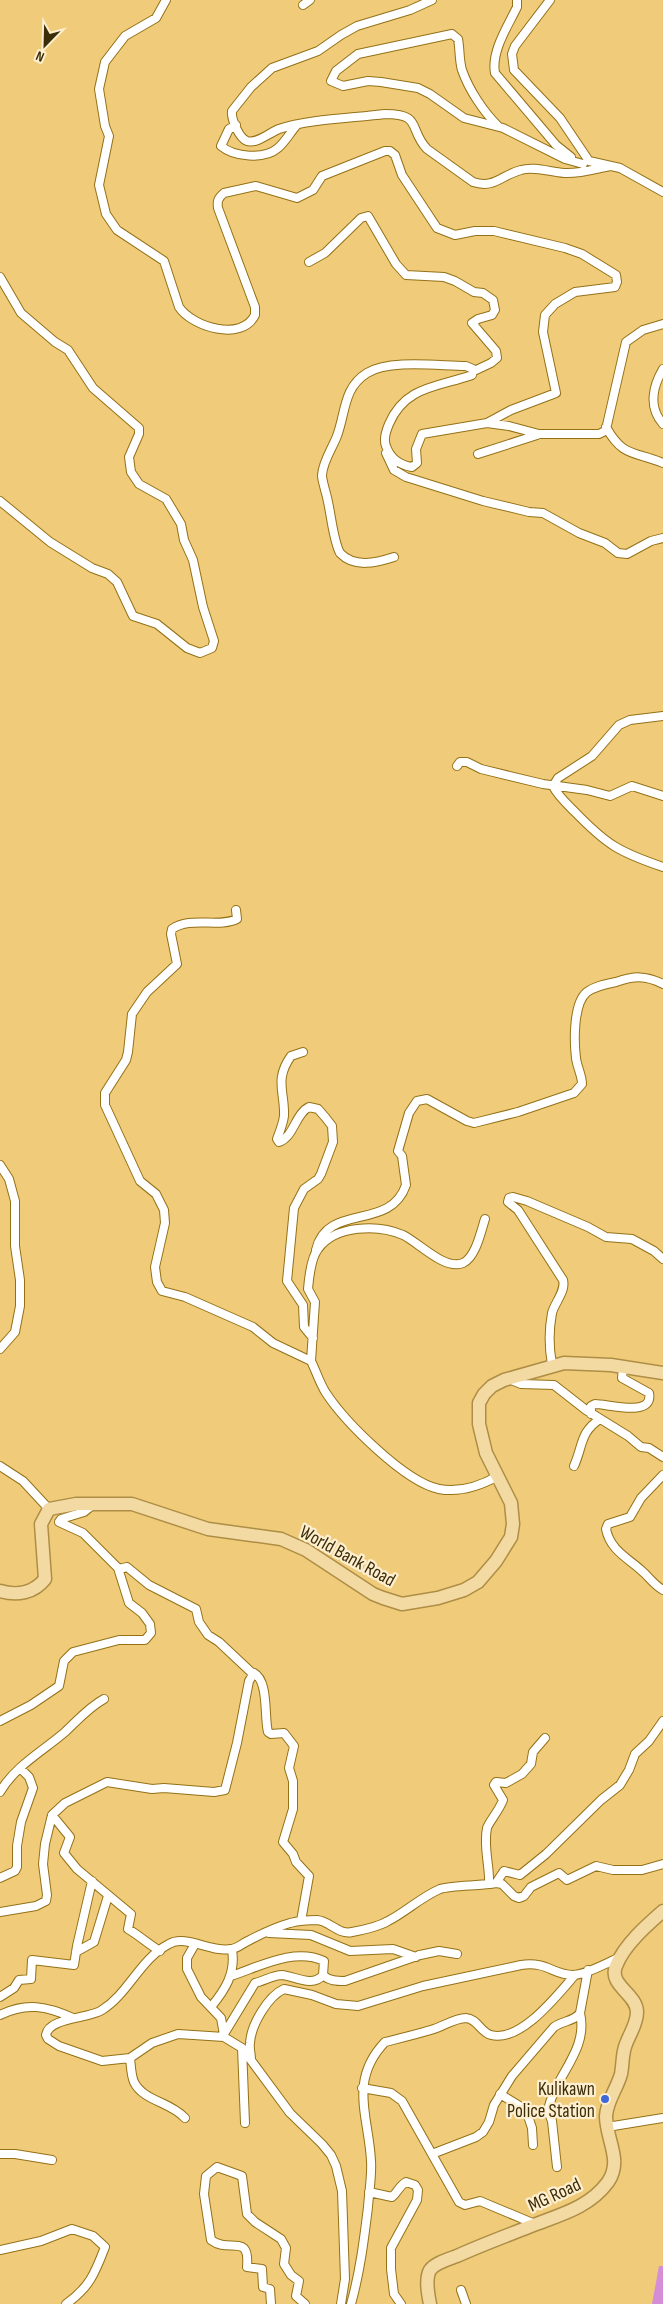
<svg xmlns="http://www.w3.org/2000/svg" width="663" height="2304" font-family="'Sofia Sans Condensed',sans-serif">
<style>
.green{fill:#d58dd7}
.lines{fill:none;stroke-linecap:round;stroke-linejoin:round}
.street-casing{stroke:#947117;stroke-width:10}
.primary-casing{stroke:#ae8e45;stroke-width:15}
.street{stroke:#fff;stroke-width:8}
.primary{stroke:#f3daa3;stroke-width:12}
.poi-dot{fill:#3e67d9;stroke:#feefd0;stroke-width:2}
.labels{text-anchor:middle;stroke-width:4.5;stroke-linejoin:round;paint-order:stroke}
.street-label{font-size:19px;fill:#3c2d09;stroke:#feefd0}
.poi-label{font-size:19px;fill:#3c2d09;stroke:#feefd0;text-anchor:end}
</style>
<rect width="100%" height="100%" fill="#f0cb7a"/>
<!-- green -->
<path class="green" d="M659 2266H663V2304H652Z"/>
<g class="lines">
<!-- street casing -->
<g class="street-casing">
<path id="street" d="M166 0 156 18 125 36 105 62 99 89 105 126 109 136 99 185 106 214 117 230 164 261 179 307C192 327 242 342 255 315V307L218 208C217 201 218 198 224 193L256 186 297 198 313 190 322 176 385 151H390L395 155 402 175 437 228 455 235 475 231H494L565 248 582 254 616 275 617 282 615 287 575 292 555 304 545 315 543 332 556 393 511 410 487 423
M432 0 410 10 357 26 341 35 318 51 272 68 251 87 232 111C231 119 239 138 247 141 257 144 269 133 279 129 308 119 354 118 385 114 423 114 408 129 427 149L473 182C495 189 501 175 521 170 534 166 550 172 564 173 579 174 595 169 610 166
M517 0V7C508 26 491 51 495 73L556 145 571 157
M550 0 515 46 512 54 514 70 560 118 589 161 620 168 663 192
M303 5 310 0
M236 125 229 129 221 146C234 157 264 160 278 148 285 142 290 133 296 126
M498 126C483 111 469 90 462 70 459 60 460 49 458 39L452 34 358 54 336 71 331 81 343 86 368 81 381 82 418 88 430 94 464 118 503 128 565 159 583 164
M309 262 325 253 361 218 368 216 396 264 406 275 444 277 455 281 474 292 483 293 493 300 495 310 492 315 478 319 472 323 496 351 497 358 491 363 474 371
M0 277 21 313 55 342 68 350 93 388 139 428V434L129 457 131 472 139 484 166 499 181 524 184 540 193 560 203 607 214 641 212 648 200 653 187 648 157 624 133 616 117 582 108 574 92 568 50 542 0 501
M663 369C653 386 648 407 663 424
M606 427C623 458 635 451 663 463
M386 453 394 470 406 477 483 501 529 512 543 513 579 533 605 543 618 553 627 554 651 541 663 538
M478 454 537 435
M394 557C376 563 354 568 340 553 332 538 331 508 325 490 324 485 322 480 322 475 323 461 332 449 337 436 346 412 343 388 367 373 390 359 439 366 466 366L473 369 472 375C438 387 405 386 389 424 386 431 383 439 386 446 390 458 400 465 412 467L417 463 416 449 422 434 487 423 509 426 539 434H599L605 431 607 425 626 342 643 330 663 324
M663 716 630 720 619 725 592 756 558 778 553 786C558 796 567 804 575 812 607 845 619 852 663 867
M457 766 460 762H467L481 769 543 784 587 790 610 796 632 786 663 796
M236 910 237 919C219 928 190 916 172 929L171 934 177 964 147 992 132 1014 128 1052 126 1060 105 1093V1105L140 1181 156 1194 164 1210 165 1223 155 1267 157 1282 162 1291 185 1297 253 1327 273 1343 311 1361C316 1371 320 1384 326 1393 345 1422 405 1482 439 1489 460 1493 480 1486 498 1476
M303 1052 291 1056C274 1080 285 1092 284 1116 283 1124 280 1131 277 1139L279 1142C294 1137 295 1114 309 1107L318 1109 325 1117 332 1126 333 1142 321 1174 318 1179 304 1189 294 1208 287 1281 303 1305 304 1327 313 1338
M0 1165 9 1179 15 1201V1246L20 1280V1306L15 1332 0 1349
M316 1250C327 1202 390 1232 406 1185L402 1156 398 1151 409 1113 417 1101 427 1099 467 1121 474 1123 518 1112 574 1093 582 1084C582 1075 577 1067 576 1058 574 1042 573 1003 587 992 595 986 606 984 616 982 634 976 645 975 663 984
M311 1361 315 1302 308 1289C309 1277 311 1258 318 1249 335 1225 378 1224 403 1235 418 1242 445 1271 463 1263 476 1257 481 1231 485 1219
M552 1364C549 1348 549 1329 552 1313 555 1302 566 1291 563 1280L518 1210 508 1202 509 1198 513 1197 527 1201 588 1227 606 1237 632 1239 654 1251 663 1259
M509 1379 521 1384 554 1385 586 1410 628 1436 641 1447 649 1448 663 1457
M591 1414V1406L595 1404C608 1404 654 1418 649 1393L622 1378 623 1368
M0 1466 23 1481 49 1509
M574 1466C583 1446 580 1432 600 1419
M663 1475 641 1498 630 1517 608 1524 606 1529C610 1550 628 1558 642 1571 650 1578 654 1585 663 1590
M119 1569 127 1567 149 1585 196 1609 199 1622 208 1635 219 1642 252 1673
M0 1721 31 1705 59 1686 64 1661 73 1652 119 1640H145L151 1633 150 1624 142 1613 129 1603 118 1568 83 1533 59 1522 61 1519 84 1512 94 1504
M0 1792C15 1766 43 1751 65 1732 78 1720 89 1707 104 1699
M52 1815 70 1837 64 1853 77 1869 131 1914 128 1929C140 1936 148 1944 160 1951
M0 1878 15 1871 17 1867V1846L21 1822 33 1788 29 1777 20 1768
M496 1883 502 1884 514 1896 519 1898 524 1896 531 1887 559 1873 567 1880 596 1866 613 1870H642L663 1864
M489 1884C490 1866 483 1847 487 1828 489 1822 500 1809 503 1800L494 1785 496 1782 506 1783 522 1774 531 1764 533 1752 545 1738
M0 1912 36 1906 46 1901 47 1895 43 1864 45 1844 52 1815 65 1803 107 1782 152 1789 164 1788 214 1792 225 1790 237 1743 249 1681 254 1673C269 1681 264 1718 268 1732L271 1734 284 1733 294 1746 289 1768 293 1781V1809L283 1842 293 1854 296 1862 309 1876 301 1921
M269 1933 311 1935 350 1951 393 1949 416 1957 419 1955
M195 1944 187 1958V1969L201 1997 221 2018 224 2035
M76 1952 94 1942 108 1896
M231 1976C259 1967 294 1947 324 1961L323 1975C329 1981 337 1981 345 1981L420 1955 439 1951 457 1954
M0 1997 14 1988 19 1980 31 1979 32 1960 74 1965 77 1946 92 1881
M211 2007C225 1990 236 1973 232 1950
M0 2015C26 2002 47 2006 73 2018
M224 2034 255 1983C264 1981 273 1975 282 1975 294 1976 313 1988 323 1975
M242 2048 245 2123
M130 2058C131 2066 131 2075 134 2082 143 2101 171 2102 185 2118
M251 2059C251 2054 249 2048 250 2043 251 2025 268 1996 284 1989L312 1995 336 2004 358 2006 423 1986 521 1965C547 1961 553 1975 573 1975 586 1975 608 1962 621 1957
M362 2088 391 2093 402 2101 459 2202 465 2205 480 2201 535 2224
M500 2094 526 2110 532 2128 533 2145
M607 2127 663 2118
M0 2154H15L52 2160
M432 2154 476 2137 483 2132 489 2122 494 2105 512 2076 554 2027C562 2021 575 2021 580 2013L588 1970
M557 2167 552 2121 548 2111C554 2076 589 2051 580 2013
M369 2192 392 2197C398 2192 399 2186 406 2182L415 2185 418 2190 417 2200 391 2248V2269L394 2294 401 2304
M0 2250 41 2241 72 2229 93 2236 105 2247C95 2273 90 2287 66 2304
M461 2290 466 2304
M271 2304 270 2289 263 2287 262 2269 247 2267C250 2232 229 2254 211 2240L204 2194 206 2176 217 2167 242 2176 247 2214 255 2222 281 2239 286 2248 284 2264 291 2275 299 2281 296 2296 305 2304
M341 2304 345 2279 342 2191 336 2166 331 2155 322 2144 290 2113 242 2048 224 2037 178 2034 152 2043 130 2058 102 2061 59 2046 48 2039 46 2035C49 2017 89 2019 102 2010 129 1993 140 1959 169 1944 186 1934 211 1953 231 1949 237 1949 243 1943 248 1941 261 1934 276 1927 290 1923 298 1921 309 1920 317 1920 330 1921 338 1935 352 1932 363 1930 378 1927 388 1921 406 1912 421 1897 440 1889 451 1885 481 1886 496 1883L504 1871 520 1875 546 1854 601 1800 620 1785 629 1770 635 1754 649 1741 663 1721
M351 2304C360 2272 364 2240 368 2207 369 2192 372 2176 371 2161 369 2117 348 2081 385 2042 401 2038 418 2034 434 2029 443 2026 456 2018 466 2018 478 2019 480 2032 491 2035 521 2043 558 1994 575 1975"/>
</g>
<!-- primary casing -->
<g class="primary-casing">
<path id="primary" d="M0 1591C17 1596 34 1593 45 1579L41 1524 49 1509 76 1504H132L208 1529 281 1539 306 1550 373 1594 383 1598 402 1604 438 1598 464 1590 478 1582 496 1561 511 1537 513 1524 511 1503 486 1453 479 1424V1403L484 1394 492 1386 504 1380 564 1363 611 1365 663 1373
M430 2304C428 2294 425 2279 430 2270 435 2263 449 2259 457 2256 481 2245 506 2236 531 2226 559 2215 589 2208 608 2182 623 2160 606 2140 606 2116 607 2100 617 2089 621 2074 623 2064 622 2053 626 2044 630 2033 637 2024 637 2012 637 1994 608 1985 616 1966 624 1945 647 1925 663 1911"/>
</g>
<!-- street -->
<use href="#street" class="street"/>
<!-- primary -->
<use href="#primary" class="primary"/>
</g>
<!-- markers -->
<circle class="poi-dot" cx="605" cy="2099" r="5"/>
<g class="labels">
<!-- street labels -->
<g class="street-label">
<text transform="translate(348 1555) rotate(29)" y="7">World Bank Road</text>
<text transform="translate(554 2194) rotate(-25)" y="7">MG Road</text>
</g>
<!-- poi labels -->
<g class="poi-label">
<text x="595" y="2095">Kulikawn<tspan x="595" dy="22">Police Station</tspan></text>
</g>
</g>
<!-- north arrow -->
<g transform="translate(45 45) rotate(203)" stroke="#feefd0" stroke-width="4" paint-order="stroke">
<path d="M0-4L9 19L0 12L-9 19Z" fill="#3c2d09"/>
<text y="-8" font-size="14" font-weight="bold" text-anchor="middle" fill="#3c2d09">N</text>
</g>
</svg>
